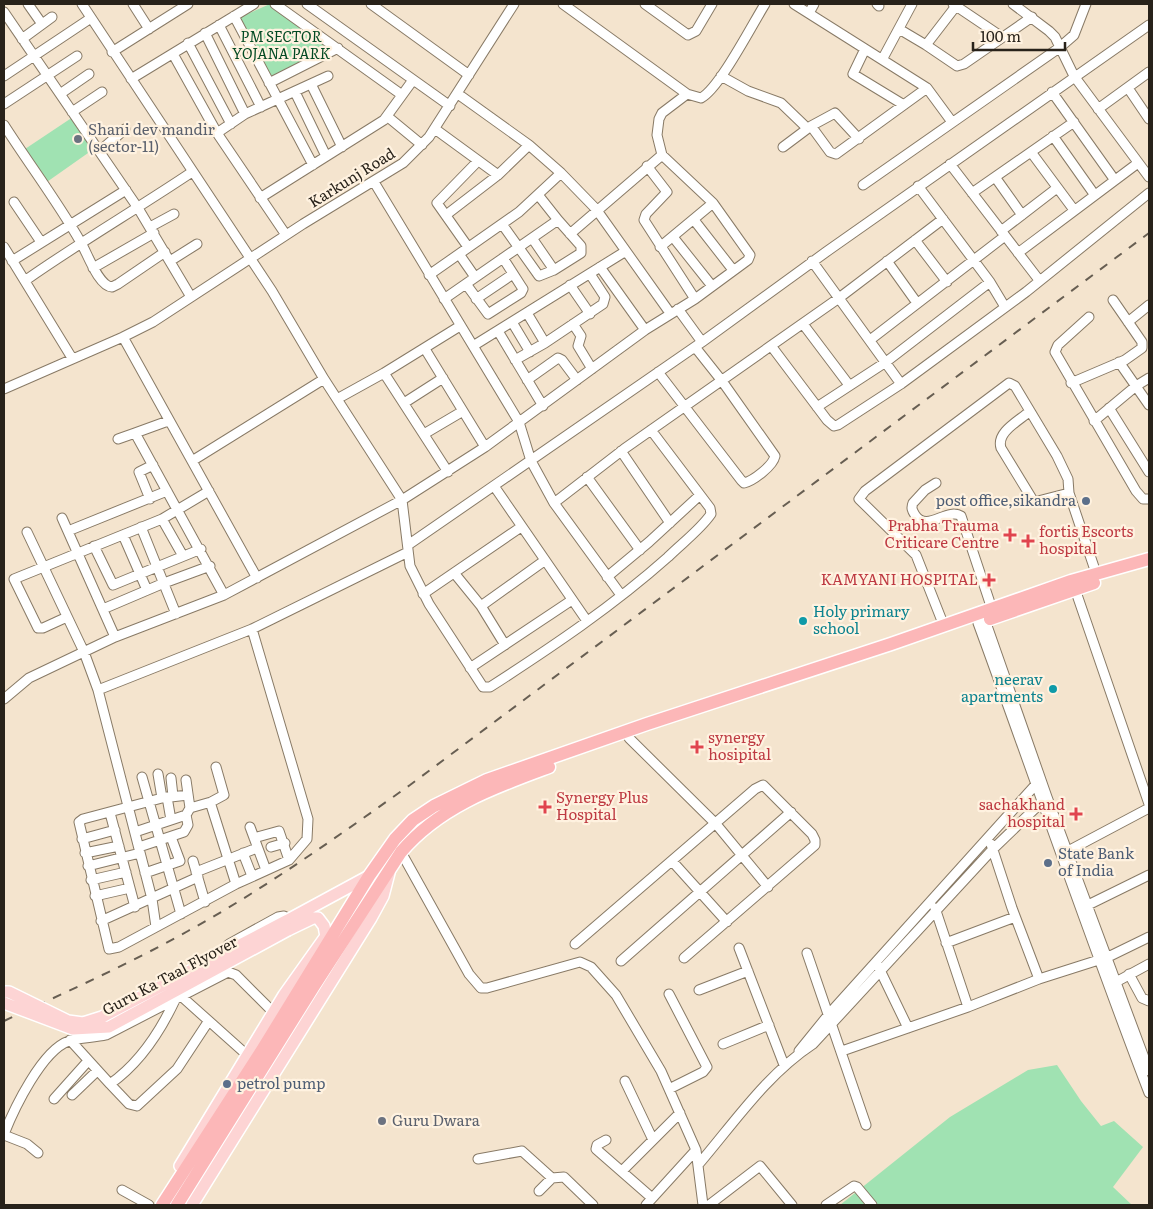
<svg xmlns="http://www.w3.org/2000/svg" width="1153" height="1209" font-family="Literata,serif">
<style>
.green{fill:#a0e2b2}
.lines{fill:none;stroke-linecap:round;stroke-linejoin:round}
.minor-casing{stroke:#887a66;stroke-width:11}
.major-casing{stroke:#fff;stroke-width:14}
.highway-casing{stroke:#fff;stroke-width:15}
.minor{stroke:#fff;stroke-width:9}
.major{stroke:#fdd4d4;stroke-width:11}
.highway{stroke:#fcb7b8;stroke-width:12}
.rail{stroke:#675e52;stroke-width:2;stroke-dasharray:9 9;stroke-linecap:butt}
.major-bridge-casing{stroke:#fff;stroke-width:14;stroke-linecap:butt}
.major-bridge{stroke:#fdd4d4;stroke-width:11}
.worship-dot{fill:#6b7280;stroke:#fff2e0;stroke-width:2}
.service-dot{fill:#5c6f8a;stroke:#fff2e0;stroke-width:2}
.health-dot{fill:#e0444e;stroke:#fff2e0;stroke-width:2}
.culture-dot{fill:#0f9aa8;stroke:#fff2e0;stroke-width:2}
.labels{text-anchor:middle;stroke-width:4.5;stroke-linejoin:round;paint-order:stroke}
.park-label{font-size:15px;font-style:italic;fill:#004922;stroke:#fff2e0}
.worship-label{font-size:15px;fill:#5b616d;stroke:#fff2e0;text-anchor:start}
.street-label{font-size:15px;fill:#28221a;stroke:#fff2e0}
.service-label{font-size:15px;fill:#4e5e75;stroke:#fff2e0;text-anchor:start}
.health-label{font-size:15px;fill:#be3a42;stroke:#fff2e0;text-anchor:end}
.culture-label{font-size:15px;fill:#0d838f;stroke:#fff2e0;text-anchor:start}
</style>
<rect width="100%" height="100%" fill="#f4e4ce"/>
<!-- green -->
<path class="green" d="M270 4 331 49 270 83 238 18Z
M76 115 98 146 44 184 22 151Z
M1057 1065 1081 1101 1101 1126 1114 1121 1143 1147 1113 1187 1132 1205H840L950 1117 1028 1070Z"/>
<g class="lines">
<!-- minor casing -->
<g class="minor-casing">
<path id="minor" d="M28 4 42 24
M82 4 272 291 324 379 402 500 410 566 429 604 483 687H490C552 647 613 606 668 557 682 543 700 530 711 514L710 508 651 430
M133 4 149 29
M275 4 402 95
M307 4 450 106
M371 4 469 75
M563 4 687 94 701 98C719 89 752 25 765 4
M645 4 688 35 696 31 712 4
M794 4 927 88 952 122
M877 4 879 6
M953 4 1002 37
M1013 4 1049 31 1055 37 1074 76 1149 177
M956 6 926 45 957 66 964 64 1032 17
M4 12 138 208 191 297
M809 13 814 4
M234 16 313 165
M219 25 261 107
M899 29 926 45
M205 33 245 114
M22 39 52 17
M188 43 231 124
M865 49 853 74 904 105
M112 52 188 4
M173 54 217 133 286 235
M883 58 912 4
M4 76 91 18
M721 76 748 91 781 103 807 128
M131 79 254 4
M269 83 338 48
M311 84 342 147
M1128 88 1149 119
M295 92 326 156
M1052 92 1114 179
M60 94 89 74
M458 94 529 145 561 173 596 209 670 313
M4 104 77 56
M1098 109 1149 72
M72 112 102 92
M388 117 422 145
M4 125C29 164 57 201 80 241 87 252 98 286 112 287L118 284 165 252
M811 126 830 152 836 154 927 88
M435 129 498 175
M217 133 245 114 328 76
M1053 136 1094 194
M783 147 811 126 835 113 859 139
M100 151 125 129
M1031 152 1074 210
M950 164 1039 280
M647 166 667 192 646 214 644 220 695 299
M995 177 1022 215
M374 182 519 422 531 461 554 503 621 595
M863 185 1059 48 1074 35 1086 4
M918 186 990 282 1005 307
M972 193 1074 122
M260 198 384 120 413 80
M14 202 41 242
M446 215 498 175 529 145
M694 220 733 270
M502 224 539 276 554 270
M150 227 174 214
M1001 231 1057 188
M570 234 662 155
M673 237 712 286
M532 238 554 270 581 253V246L558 220
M915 240 947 282
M4 247 72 358
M468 247 437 203 478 161
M660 247 713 203
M1018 253 1138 163
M459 254 475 277
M12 261 126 190
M170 261 197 244
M812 261 901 384
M887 261 917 303
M600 267 645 330
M93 268 154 233
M429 275 519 212 561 173
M26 280C80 242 137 209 192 172
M466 284 488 314 521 293 523 289 521 286 503 258
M570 285 590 314
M444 299 558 220 539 196
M476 299 513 274
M678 309 702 342
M527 313 545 343 603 304 605 297 590 274
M1089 317 1058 345 1055 352 1136 491 1143 499H1149
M512 322 530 352
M1128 322 1149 305
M573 324 581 336 578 346 592 369
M803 324 849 385
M498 331 543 406
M123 337 257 578
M870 340 1005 236
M473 346 626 251
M772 347 827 420 834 426 838 425 901 384 1026 292 1149 193
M425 349 485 447
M515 360 545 343
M1119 362 1149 405
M658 372 741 480 744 483C753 481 773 466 775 456L722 381 695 347
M384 373 448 472
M527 380 558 358 562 360 577 380
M1071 383 1125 360 1142 348V342L1113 300
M4 389 123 337 153 322 303 224 403 163 429 137 514 4
M337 399 384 373 460 326
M404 403 443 378
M817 407 886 362 990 282
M1109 408 1149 472
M1030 411C1019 421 996 432 1001 448L1034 502 1069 493
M168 421 135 433 224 595
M1094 421 1136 386 1149 378
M424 434 463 411
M118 439 135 433
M621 451 670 523
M192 461 324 379
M587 477 640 550
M936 483 925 490 913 503C911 508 912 510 915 515 927 533 947 507 961 516L992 609
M494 486 587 621
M150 499 139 472 153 465
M554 503 624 449 839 298 943 219
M62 518 115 637
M162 519 183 556
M141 527 176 614
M68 531 167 491
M27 532 84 652 98 690 152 899 156 927
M123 535 147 590
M408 545 702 342 826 252 1149 25
M94 546 113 585 201 549
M455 574 481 606 505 645
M607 577 649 542 700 495
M1075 589 1149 804
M423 594 521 527
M481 606 544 561
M103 609 164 583 210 566
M67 617 43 628H38L14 579 162 519 209 491
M985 620 1047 797 1149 1071
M978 623C1035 779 1089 937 1149 1093
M944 626 916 555 859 499 865 491 1009 383 1015 386 1057 456 1068 479 1069 493 1096 573
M470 668 572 600
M98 690 252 629 408 552
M4 699 29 678 115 637 224 595 402 500 485 447 645 330 695 299 748 260 750 255 713 203 662 155 657 135 659 119 662 113 687 94
M629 738 716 824 768 887
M216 767 224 795 211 802V805L236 884
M158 774 162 798
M142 777 181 914
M171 778 173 796
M188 795 162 798 83 819 79 822 109 949 119 947 236 884 289 860 307 839 308 819 252 629
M167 797 171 820
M190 808 211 802
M110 813 135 907
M250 827 266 870
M135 832 186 815 190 808 186 780
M254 838 279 831 289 860
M82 839 115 830
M991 844 1012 908 1039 979
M139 847 184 832 188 825 186 815
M271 847 285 843
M1068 851 1149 808
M401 852 469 974 481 988H487L580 962 591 967 616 995 661 1071 696 1150 703 1205
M85 853 119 846
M243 853 252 876
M193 861 205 902
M672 861 727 922
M88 866 140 853
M196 872 257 848
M145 873 180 861 171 837
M91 880 126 872
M95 896 130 888
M1088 905 1149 875
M935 908 968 1007
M101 921 198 877
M946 943 1015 917
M575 944 755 789 763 785 812 834 815 840V845L684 958
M739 948 784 1065
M222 953 229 944 278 917 284 916 289 919
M807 953 866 1125
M621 961 791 812
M878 966 908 1028
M1129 974 1142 998 1149 1001
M1116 982 1149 964
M699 990 748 971
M669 994 707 1067 703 1072 669 1089
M181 996 247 1055
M70 1040 110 1084C140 1063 160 1032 175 1000
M723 1044 769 1025
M799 1051 829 1014 1039 781
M842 1051 968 1007 1039 979 1108 957 1149 937
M625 1081 653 1140
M110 1084 129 1104 137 1106 177 1069 208 1022
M72 1095 97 1071
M54 1099 88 1061
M4 1134C14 1109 42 1050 69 1041 79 1037 94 1038 106 1035L228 972 236 975 277 1016
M4 1135 27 1144 38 1153
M606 1140 597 1145 596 1149 652 1198
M478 1159 522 1151 552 1178
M698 1165C734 1123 766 1075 813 1044L993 849 1047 797
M622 1171 680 1113
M122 1190 149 1205
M539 1191 552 1178 564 1177 593 1205
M646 1205 696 1150
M709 1205 760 1166 792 1205
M826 1205 854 1186 857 1187 872 1205"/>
</g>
<!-- major casing -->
<g class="major-casing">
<path id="major" d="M286 921 369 876
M288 930 313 918H318L324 926 327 942
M180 1166 284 995 326 936
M192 1205 371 918 383 896 389 873"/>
</g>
<!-- highway casing -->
<g class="highway-casing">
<path id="highway" d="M990 619 1094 583
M162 1205 262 1050 369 876 395 839 413 820 434 806 487 780 647 724 891 644 1071 581 1149 559
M177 1205 314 986 401 852C440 806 495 787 549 767"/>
</g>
<!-- minor -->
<use href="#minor" class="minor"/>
<!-- major -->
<use href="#major" class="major"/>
<!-- highway -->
<use href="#highway" class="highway"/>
<!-- rail -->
<path class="rail" d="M4 1021C66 992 129 964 188 931 266 888 338 836 410 785L1149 233"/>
<!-- major-bridge casing -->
<g class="major-bridge-casing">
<path id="major-bridge" d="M4 992H9L68 1021 83 1023 102 1017 286 921
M4 1003 73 1029 109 1027 288 930"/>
</g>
<!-- major-bridge -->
<use href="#major-bridge" class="major-bridge"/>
</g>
<!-- markers -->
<g class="worship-dot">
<circle cx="78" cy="139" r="5"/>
<circle cx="382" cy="1121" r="5"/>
</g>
<g class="service-dot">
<circle cx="1086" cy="501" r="5"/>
<circle cx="1048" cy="863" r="5"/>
<circle cx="227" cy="1084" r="5"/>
</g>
<g class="health-dot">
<path d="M1007.5 527.5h5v5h5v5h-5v5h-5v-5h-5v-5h5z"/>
<path d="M1025.5 533.5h5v5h5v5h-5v5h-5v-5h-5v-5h5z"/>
<path d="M986.5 572.5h5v5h5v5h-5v5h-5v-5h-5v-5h5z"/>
<path d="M694.5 739.5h5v5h5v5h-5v5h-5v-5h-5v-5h5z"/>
<path d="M542.5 799.5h5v5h5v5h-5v5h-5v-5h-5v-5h5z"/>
<path d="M1073.5 806.5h5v5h5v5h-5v5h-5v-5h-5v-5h5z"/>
</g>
<g class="culture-dot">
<circle cx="803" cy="621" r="5"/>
<circle cx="1053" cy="689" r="5"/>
</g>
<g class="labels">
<!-- park labels -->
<g class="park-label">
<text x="281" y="42">PM SECTOR<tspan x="281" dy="17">YOJANA PARK</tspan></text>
</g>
<!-- worship labels -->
<g class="worship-label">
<text x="88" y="135">Shani dev mandir<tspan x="88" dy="17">(sector-11)</tspan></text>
<text x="392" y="1126">Guru Dwara</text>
</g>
<!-- street labels -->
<g class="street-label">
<text transform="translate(352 178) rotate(-32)" y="5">Karkunj Road</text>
<text transform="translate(170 976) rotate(-28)" y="5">Guru Ka Taal Flyover</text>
</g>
<!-- service labels -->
<g class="service-label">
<text x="1076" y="506" text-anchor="end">post office,sikandra</text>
<text x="1058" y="859">State Bank<tspan x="1058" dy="17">of India</tspan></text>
<text x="237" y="1089">petrol pump</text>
</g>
<!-- health labels -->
<g class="health-label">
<text x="999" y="531">Prabha Trauma<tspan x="999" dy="17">Criticare Centre</tspan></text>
<text x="1039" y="537" text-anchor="start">fortis Escorts<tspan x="1039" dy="17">hospital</tspan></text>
<text x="978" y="585">KAMYANI HOSPITAL</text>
<text x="708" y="743" text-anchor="start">synergy<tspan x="708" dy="17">hosipital</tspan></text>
<text x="556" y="803" text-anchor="start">Synergy Plus<tspan x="556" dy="17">Hospital</tspan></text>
<text x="1065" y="810">sachakhand<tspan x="1065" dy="17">hospital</tspan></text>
</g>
<!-- culture labels -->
<g class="culture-label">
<text x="813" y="617">Holy primary<tspan x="813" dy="17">school</tspan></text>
<text x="1043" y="685" text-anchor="end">neerav<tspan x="1043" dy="17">apartments</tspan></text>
</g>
</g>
<!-- border -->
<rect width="1153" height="1209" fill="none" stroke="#28221a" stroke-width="10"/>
<!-- scale -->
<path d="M973 42v8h92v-8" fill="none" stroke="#28221a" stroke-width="2.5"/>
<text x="980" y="42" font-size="15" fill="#28221a" stroke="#fff2e0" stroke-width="4" paint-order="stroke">100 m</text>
</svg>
